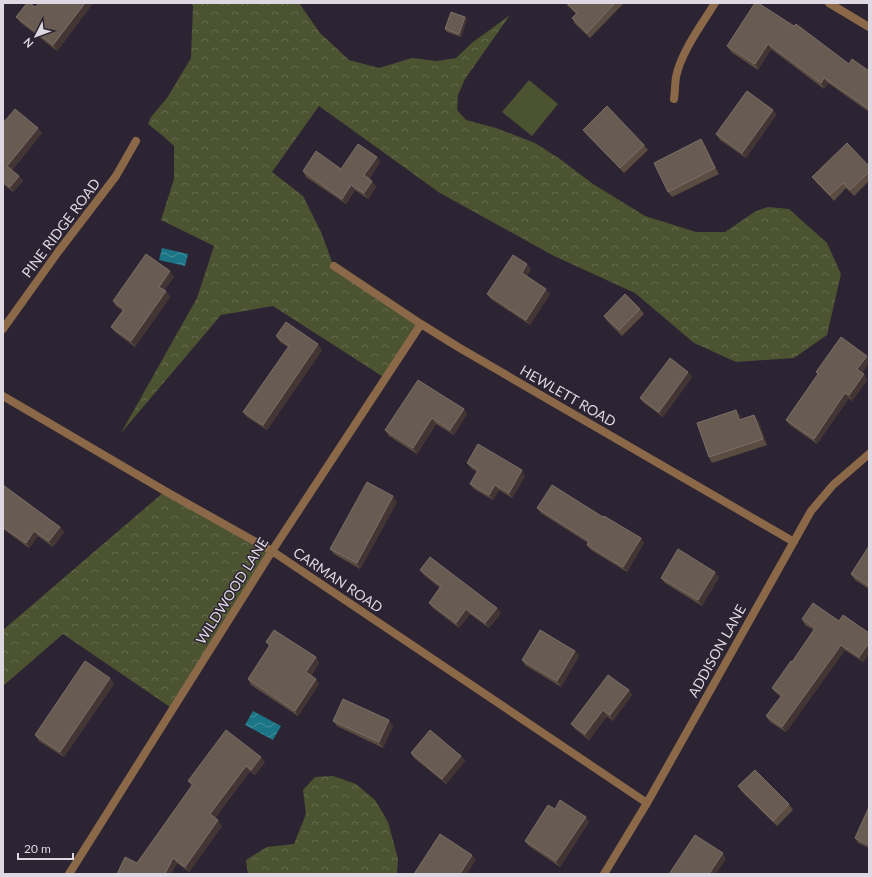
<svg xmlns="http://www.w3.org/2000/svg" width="872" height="877" font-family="Lato,sans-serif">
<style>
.grass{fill:#4c5331}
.forest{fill:url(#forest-crowns)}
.water{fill:url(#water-waves)}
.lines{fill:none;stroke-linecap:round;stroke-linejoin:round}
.street{stroke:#8b6948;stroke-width:8}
.wall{fill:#5a4c40}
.shaded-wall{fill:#423534}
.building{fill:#685b52;stroke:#7b6e68}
.labels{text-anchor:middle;stroke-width:3;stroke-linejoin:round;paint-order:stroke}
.street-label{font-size:14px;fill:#ded8e2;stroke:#2d2433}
</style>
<defs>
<pattern id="forest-crowns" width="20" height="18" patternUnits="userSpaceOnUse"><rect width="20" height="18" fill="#4c5331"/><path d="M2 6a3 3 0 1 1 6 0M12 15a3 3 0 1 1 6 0" fill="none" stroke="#656b4f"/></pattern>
<pattern id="water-waves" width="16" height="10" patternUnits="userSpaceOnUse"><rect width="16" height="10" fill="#1b7587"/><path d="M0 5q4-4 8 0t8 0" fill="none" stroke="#478e9d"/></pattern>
</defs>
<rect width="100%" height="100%" fill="#2d2433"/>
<!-- grass -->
<path class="grass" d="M529 80 558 104 532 136 502 112Z"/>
<!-- forest -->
<path class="forest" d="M190 3H299L320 33 349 60 379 68 412 58 437 61 456 58 473 42 510 15 465 79 458 95 457 110 466 120 496 128 535 143 560 159 593 184 645 216 696 232H725L756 211 768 207 789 209 827 243 841 274 827 335 794 358 736 362 694 343 635 293 554 256 440 193 319 106 272 172 303 196 321 232 334 267 421 324 385 378 273 306 221 315 121 433 197 298 214 246 161 220 174 179V146L163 136 148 124 151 117 167 98 191 58 193 6Z
M165 491 272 551 173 709 63 634 3 686V630Z
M333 776 356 784 375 800 388 822 398 859 397 874H248L246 860 267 847 294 844 306 814 303 790 315 777Z"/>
<!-- water -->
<path class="water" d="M162 248 188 254 185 266 159 260Z
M253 711 281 726 273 740 245 725Z"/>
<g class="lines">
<!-- street -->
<path class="street" d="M829 3 869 27
M674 99C675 92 675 84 676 77 681 52 702 24 715 3
M334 266 421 324 458 347 794 542
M3 329 58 252 116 176 136 141
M3 396 165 491 272 551 647 803
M69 874 272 551 421 324
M604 874 647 803 811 511 833 485 869 454"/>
</g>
<!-- wall -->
<path class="wall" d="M39 3H93L57 51 20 22 16 17 35 7Z
M565 3H624L590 38 575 24 572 18 576 14Z
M755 3 849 64 869 71V112L828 83 824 89 771 49 758 70 731 52 727 46Z
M465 17 467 19 461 37 447 32 445 29Z
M773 110 776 115 746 158 720 140 716 134Z
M3 123 42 133 12 170 19 176 23 181 13 192 3 184Z
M583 130 644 145 648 150 624 173 587 135Z
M705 145 719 174 672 197 668 192Z
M380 162 369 179 372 181 376 187 368 199 355 190 346 204 306 177 303 171 341 169Z
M869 166V181L854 196 846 188 834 201 816 182 812 177Z
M531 269 527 276 550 294 530 325 491 299 487 294Z
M174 277 164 290 166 291 170 297 135 347 115 332 111 327 123 311 116 306 113 301Z
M640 309 644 314 622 336 607 321 604 316Z
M276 336 322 350 267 430 247 417 243 412 288 347 280 342Z
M816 372 862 373 867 380 852 401 849 398 817 444 790 425 786 420 818 374Z
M692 377 663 417 644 403 640 398Z
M464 409 467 414 454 435 436 424 417 454 389 436 385 430Z
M740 415 741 419 758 420 767 445 712 463 709 457Z
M467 463 525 476 512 498 499 490 493 500 474 489 470 484 477 472 471 468Z
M3 485 60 527 64 532 53 547 38 536 29 548 3 529Z
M397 502 360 569 334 554 330 549Z
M537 508 603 517 641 538 644 543 627 572 591 550 587 545 588 543 541 513Z
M869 546V589L855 580 851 574Z
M420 570 501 613 489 628 470 614 459 628 433 608 429 603 440 588 424 575Z
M719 577 702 606 665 583 661 578Z
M802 619 839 621 869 633V654L863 662 845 650 786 732 770 722 766 716 781 697 776 693 772 688 792 662 814 630 805 625Z
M266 642 316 657 319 663 311 676 319 684 298 716 251 685 248 679 269 646Z
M575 651 579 656 561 687 525 665 522 660Z
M114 684 64 757 39 741 35 735Z
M629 690 632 695 613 721 607 716 589 740 575 729 571 724Z
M333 721 393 726 383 748 337 726Z
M411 753 461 756 465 761 446 784 414 758Z
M265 762 255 775 250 771 215 818 222 826 189 872 177 863 171 874H117L137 863 192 786 188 781Z
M738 786 789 804 793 810 777 826 742 792Z
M869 807V848L858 843 855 838Z
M555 809 589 822 560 867 529 846 525 841Z"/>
<!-- shaded-wall -->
<path class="shaded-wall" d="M85 3H93L57 51 53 45Z
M465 17 467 19 461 37 459 34Z
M768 44 771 49 758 70 755 64Z
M824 78 828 83 824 89 821 83Z
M773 110 776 115 746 158 742 153Z
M38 128 42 133 11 171 7 166Z
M701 139 705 145 719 174 715 168Z
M377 157 380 162 367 181 364 175Z
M19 176 23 181 13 192 10 187Z
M372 181 376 187 368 199 364 193Z
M351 185 355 190 346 204 342 199Z
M527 264 531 269 526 278 522 273Z
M170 271 174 277 163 292 159 287Z
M546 289 550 294 530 325 526 320Z
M166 291 170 297 135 347 131 341Z
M318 344 322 350 267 430 263 425Z
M867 356 869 359V363L861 375 857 369Z
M688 372 692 377 663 417 659 412Z
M864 374 867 380 852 401 849 395Z
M845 393 849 398 817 444 814 439Z
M464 409 467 414 454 435 450 430Z
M736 410 740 415 743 425 739 420Z
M754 415 758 420 767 445 763 439Z
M432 418 436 424 417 454 413 448Z
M522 470 525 476 512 498 509 493Z
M495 485 499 490 493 500 489 495Z
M393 496 397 502 360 569 357 563Z
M60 527 64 532 53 547 49 541Z
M34 531 38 536 29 548 26 543Z
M641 538 644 543 627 572 623 567Z
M715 572 719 577 702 606 698 600Z
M497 608 501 613 489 628 485 623Z
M466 609 470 614 459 628 456 623Z
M869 643V654L863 662 859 657Z
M841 645 845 650 786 732 782 727Z
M575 651 579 656 561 687 557 681Z
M316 657 319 663 309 678 306 672Z
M110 678 114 684 64 757 60 752Z
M316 679 319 684 298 716 295 711Z
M629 690 632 695 613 721 610 715Z
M603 710 607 716 589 740 585 734Z
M389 720 393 726 383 748 379 742Z
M461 756 465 761 446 784 442 779Z
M261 757 265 762 255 775 251 770Z
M246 766 250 771 213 820 210 814Z
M586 817 589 822 560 867 556 861Z
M218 820 222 826 189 872 185 867Z
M723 853 726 859 716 874H709Z
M472 855 476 860 467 874H460Z
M173 858 177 863 171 874H165Z"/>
<!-- building -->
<path class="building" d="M27 3H30L35 7 39 3H85L53 45 16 17Z
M567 3H615L587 33 572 18 577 13Z
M755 3H758L794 26 796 24 849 64 852 59 869 71V109L824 78 821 83 768 44 755 64 727 46Z
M451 12 465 17 459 34 445 29Z
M747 91 773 110 742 153 716 134Z
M607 106 644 145 620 168 583 130Z
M15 109 38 128 7 166 19 176 10 187 3 182V123Z
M701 139 715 168 668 192 654 163Z
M847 143 869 166V172L850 190 843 183 830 195 812 177Z
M358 144 377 157 364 175 372 181 364 193 351 185 342 199 303 171 316 151 341 169Z
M146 254 170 271 159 287 166 291 131 341 111 327 124 309 113 301Z
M513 255 527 264 522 273 546 289 526 320 487 294Z
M625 294 640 309 619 330 604 316Z
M286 322 318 344 263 425 243 412 289 346 276 336Z
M841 337 867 356 857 369 864 374 849 395 845 393 814 439 786 420 818 374 816 372Z
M670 358 688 372 659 412 640 398Z
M418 380 464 409 450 430 432 418 413 448 385 430Z
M736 410 739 420 754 415 763 439 709 457 697 423Z
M478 444 522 470 509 493 495 485 489 495 470 484 478 470 467 463Z
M367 482 393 496 357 563 330 549Z
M3 485 60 527 49 541 34 531 26 543 3 527Z
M552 485 603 517 604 516 641 538 623 567 587 545 589 541 537 508Z
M869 546V586L851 574Z
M678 549 715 572 698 600 661 578Z
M430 557 497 608 485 623 466 609 456 623 429 603 441 586 420 570Z
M813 603 839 621 843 615 869 633V643L859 657 841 645 782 727 766 716 782 695 772 688 791 661 792 662 815 628 802 619Z
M274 630 316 657 306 672 316 679 295 711 248 679 270 645 266 642Z
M540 630 575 651 557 681 522 660Z
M85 661 110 678 60 752 35 735Z
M608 675 629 690 610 715 603 710 585 734 571 724Z
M343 699 389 720 379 742 333 721Z
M226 730 261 757 251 770 246 766 210 814 218 820 185 867 173 858 165 874H117L125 857 137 863 193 784 188 781Z
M430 730 461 756 442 779 411 753Z
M755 770 789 804 773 821 738 786Z
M560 800 586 817 556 861 525 841 548 805 555 809Z
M869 807V845L855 838Z
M440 834 472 855 460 874H414Z
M695 835 723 853 709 874H669Z"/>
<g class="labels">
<!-- street labels -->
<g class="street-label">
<text transform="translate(61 228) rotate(-53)" y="5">PINE RIDGE ROAD</text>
<text transform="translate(568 396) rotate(30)" y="5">HEWLETT ROAD</text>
<text transform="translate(338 580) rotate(34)" y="5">CARMAN ROAD</text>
<text transform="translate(232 591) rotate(-58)" y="5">WILDWOOD LANE</text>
<text transform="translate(717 651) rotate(-61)" y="5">ADDISON LANE</text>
</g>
</g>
<!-- border -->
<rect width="872" height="877" fill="none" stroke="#ded8e2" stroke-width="8"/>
<!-- north arrow -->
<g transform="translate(36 36) rotate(228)" stroke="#2d2433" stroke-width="3" paint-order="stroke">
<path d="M0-3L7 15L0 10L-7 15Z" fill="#ded8e2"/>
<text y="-6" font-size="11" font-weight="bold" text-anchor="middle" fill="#ded8e2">N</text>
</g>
<!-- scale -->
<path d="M18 853v6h55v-6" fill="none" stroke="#ded8e2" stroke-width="2"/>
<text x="24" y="853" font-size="12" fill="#ded8e2" stroke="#2d2433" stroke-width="3" paint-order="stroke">20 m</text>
</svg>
